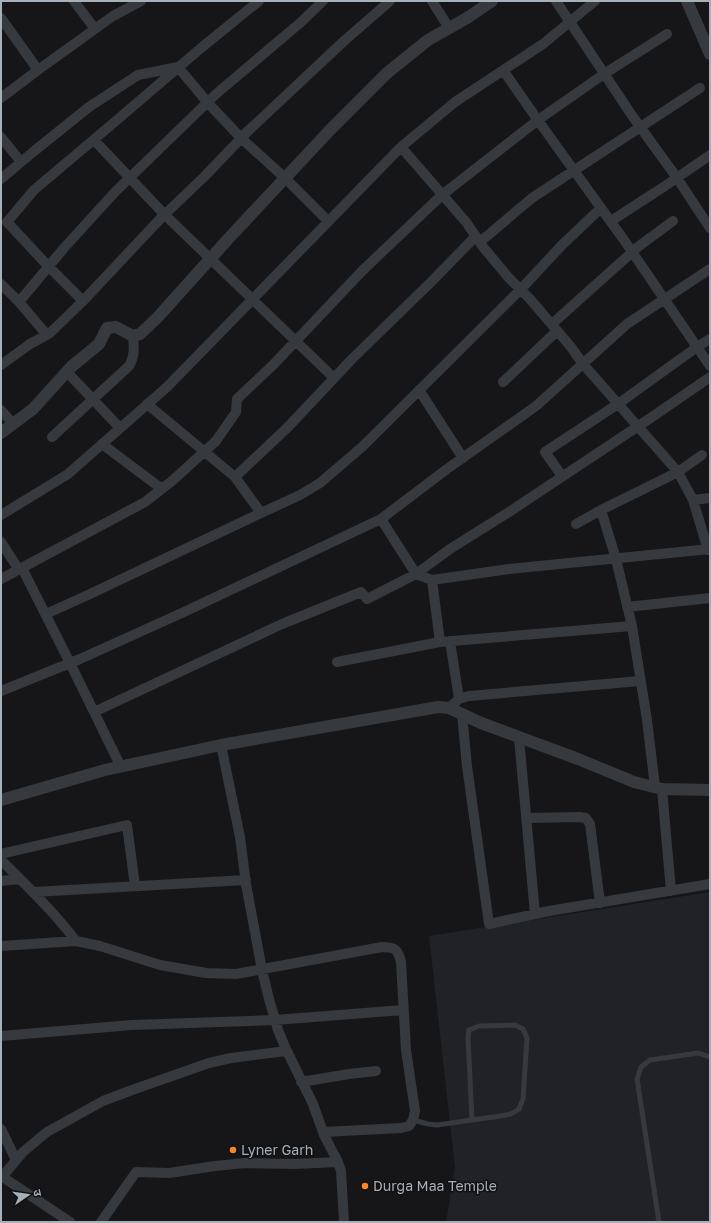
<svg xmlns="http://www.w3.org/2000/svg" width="711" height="1223" font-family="'Golos Text','Noto Sans Devanagari',sans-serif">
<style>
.built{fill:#212225}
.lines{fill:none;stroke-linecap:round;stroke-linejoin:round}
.service{stroke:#36393d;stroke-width:5}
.minor{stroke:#36393d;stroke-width:10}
.tertiary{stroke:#36393d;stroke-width:12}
.poi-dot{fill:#ff8426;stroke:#111113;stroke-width:1.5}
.labels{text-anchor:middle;stroke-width:3;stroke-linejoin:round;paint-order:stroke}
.poi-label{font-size:14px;fill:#a6b0b9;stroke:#111113;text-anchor:start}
</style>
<rect width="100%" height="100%" fill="#161618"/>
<!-- built -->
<path class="built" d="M710 892V1222H446L455 1168 429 936Z"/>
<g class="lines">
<!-- service -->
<path class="service" d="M413 1120 428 1124 437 1125 500 1116 511 1114 519 1109 523 1099 527 1038 523 1029 515 1025 479 1026 469 1030 468 1038 472 1119
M659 1222 637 1079 641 1067 650 1060 698 1053 710 1057"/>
<!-- minor -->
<path class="minor" d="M74 1 95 29
M432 1 449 28
M556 1 633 117 677 178 710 228
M1 18 38 70
M503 70 542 126 624 240 697 347 710 339
M1 98 38 70 113 16 141 1
M1 137 21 162
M94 140 164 214 334 378
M401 147 466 222 483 247 509 278 530 299 571 347 583 364 678 472 693 500 708 550
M1 179 33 152 89 107 138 75 178 67 208 103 241 138 285 178 328 221
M611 221 665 186 710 155
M480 242 532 198 700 88
M1 284 19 302 47 335
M83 301 49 267 7 222 34 190 117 120 201 48 259 1
M19 302 64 248 115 192 216 94 300 23 323 1
M552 324 639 246 673 221
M1 365 30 344 50 333 83 301 161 218 205 176 246 133 344 41 390 1
M67 372 120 428
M503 382 557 331
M419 390 463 458
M147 404 235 477 261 513
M1 410 13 424
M52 437 129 366C135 356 134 347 133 336
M102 444 162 489
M562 476 545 452 618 404 697 347 710 366
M235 477 288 427 352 359 431 282 476 236
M693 500 710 498
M601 510 616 559 632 626 647 720 655 787
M1 515 68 474 167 387 401 147 455 102 543 44 595 1
M381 519 416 574 432 580 509 569 710 549
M576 524 601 510 678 472 702 455
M1 542 19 570
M22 568 70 663 121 767
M1 579 145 502 172 481 216 441 236 412 237 399 273 365 363 270 442 195 538 120 604 74 667 34
M432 580 440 642
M627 607 710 598
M46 614 90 594 261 513 300 495 320 483 362 447 521 289 562 245 601 208
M450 641 459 699
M337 662 440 642 632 626
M1 691 80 659 184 612 381 519 447 469 536 406 627 324 710 269
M449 708 459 699 469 696 640 681
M94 712 282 624 361 592 367 599 416 574 450 549 509 512 652 417 710 377
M462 714 467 766 489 924 549 911 710 884
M519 738 535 914
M221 745 240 837 246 884 262 970 269 999 278 1030 285 1047 313 1104 324 1135 338 1162 341 1171 344 1222
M662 789 671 891
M527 818 579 817 586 818 590 824 600 903
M1 854 127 825 135 886
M1 860C27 886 54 912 76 941
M1 881 20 879
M33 892 246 880
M1 946 76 941 100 946 160 965 206 973 236 974 382 947C396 947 398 950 401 962L406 1050 415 1111 413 1120 409 1126 401 1128 323 1132
M1 1036 132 1025 275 1020 403 1010
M301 1082 349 1074 376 1071
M1 1129 16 1160
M1 1176 70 1222
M2 1177 23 1152 47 1132 103 1101 132 1090 209 1063 231 1058 286 1051
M101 1222 136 1172 169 1173 215 1166 245 1163 295 1164 338 1162"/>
<!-- tertiary -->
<path class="tertiary" d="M687 1 710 54
M1 433 33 409 71 367 99 344 107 328 116 327 133 336 140 334 157 318 229 238 330 130 387 73 428 40 467 18 492 1
M1 800 105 770 221 745 438 707 449 708 481 723 578 759 634 782 662 789 710 790"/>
</g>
<!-- markers -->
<g class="poi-dot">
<circle cx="233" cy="1150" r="4"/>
<circle cx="365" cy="1186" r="4"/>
</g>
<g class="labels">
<!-- poi labels -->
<g class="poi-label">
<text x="241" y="1155">Lyner Garh</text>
<text x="373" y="1191">Durga Maa Temple</text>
</g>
</g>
<!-- border -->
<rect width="711" height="1223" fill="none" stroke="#a6b0b9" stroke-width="4"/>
<!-- north arrow -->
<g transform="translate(28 1195) rotate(77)" stroke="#111113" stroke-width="3" paint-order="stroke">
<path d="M0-3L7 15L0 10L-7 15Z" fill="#a6b0b9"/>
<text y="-6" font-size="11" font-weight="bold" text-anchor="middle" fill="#a6b0b9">उ</text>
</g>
</svg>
